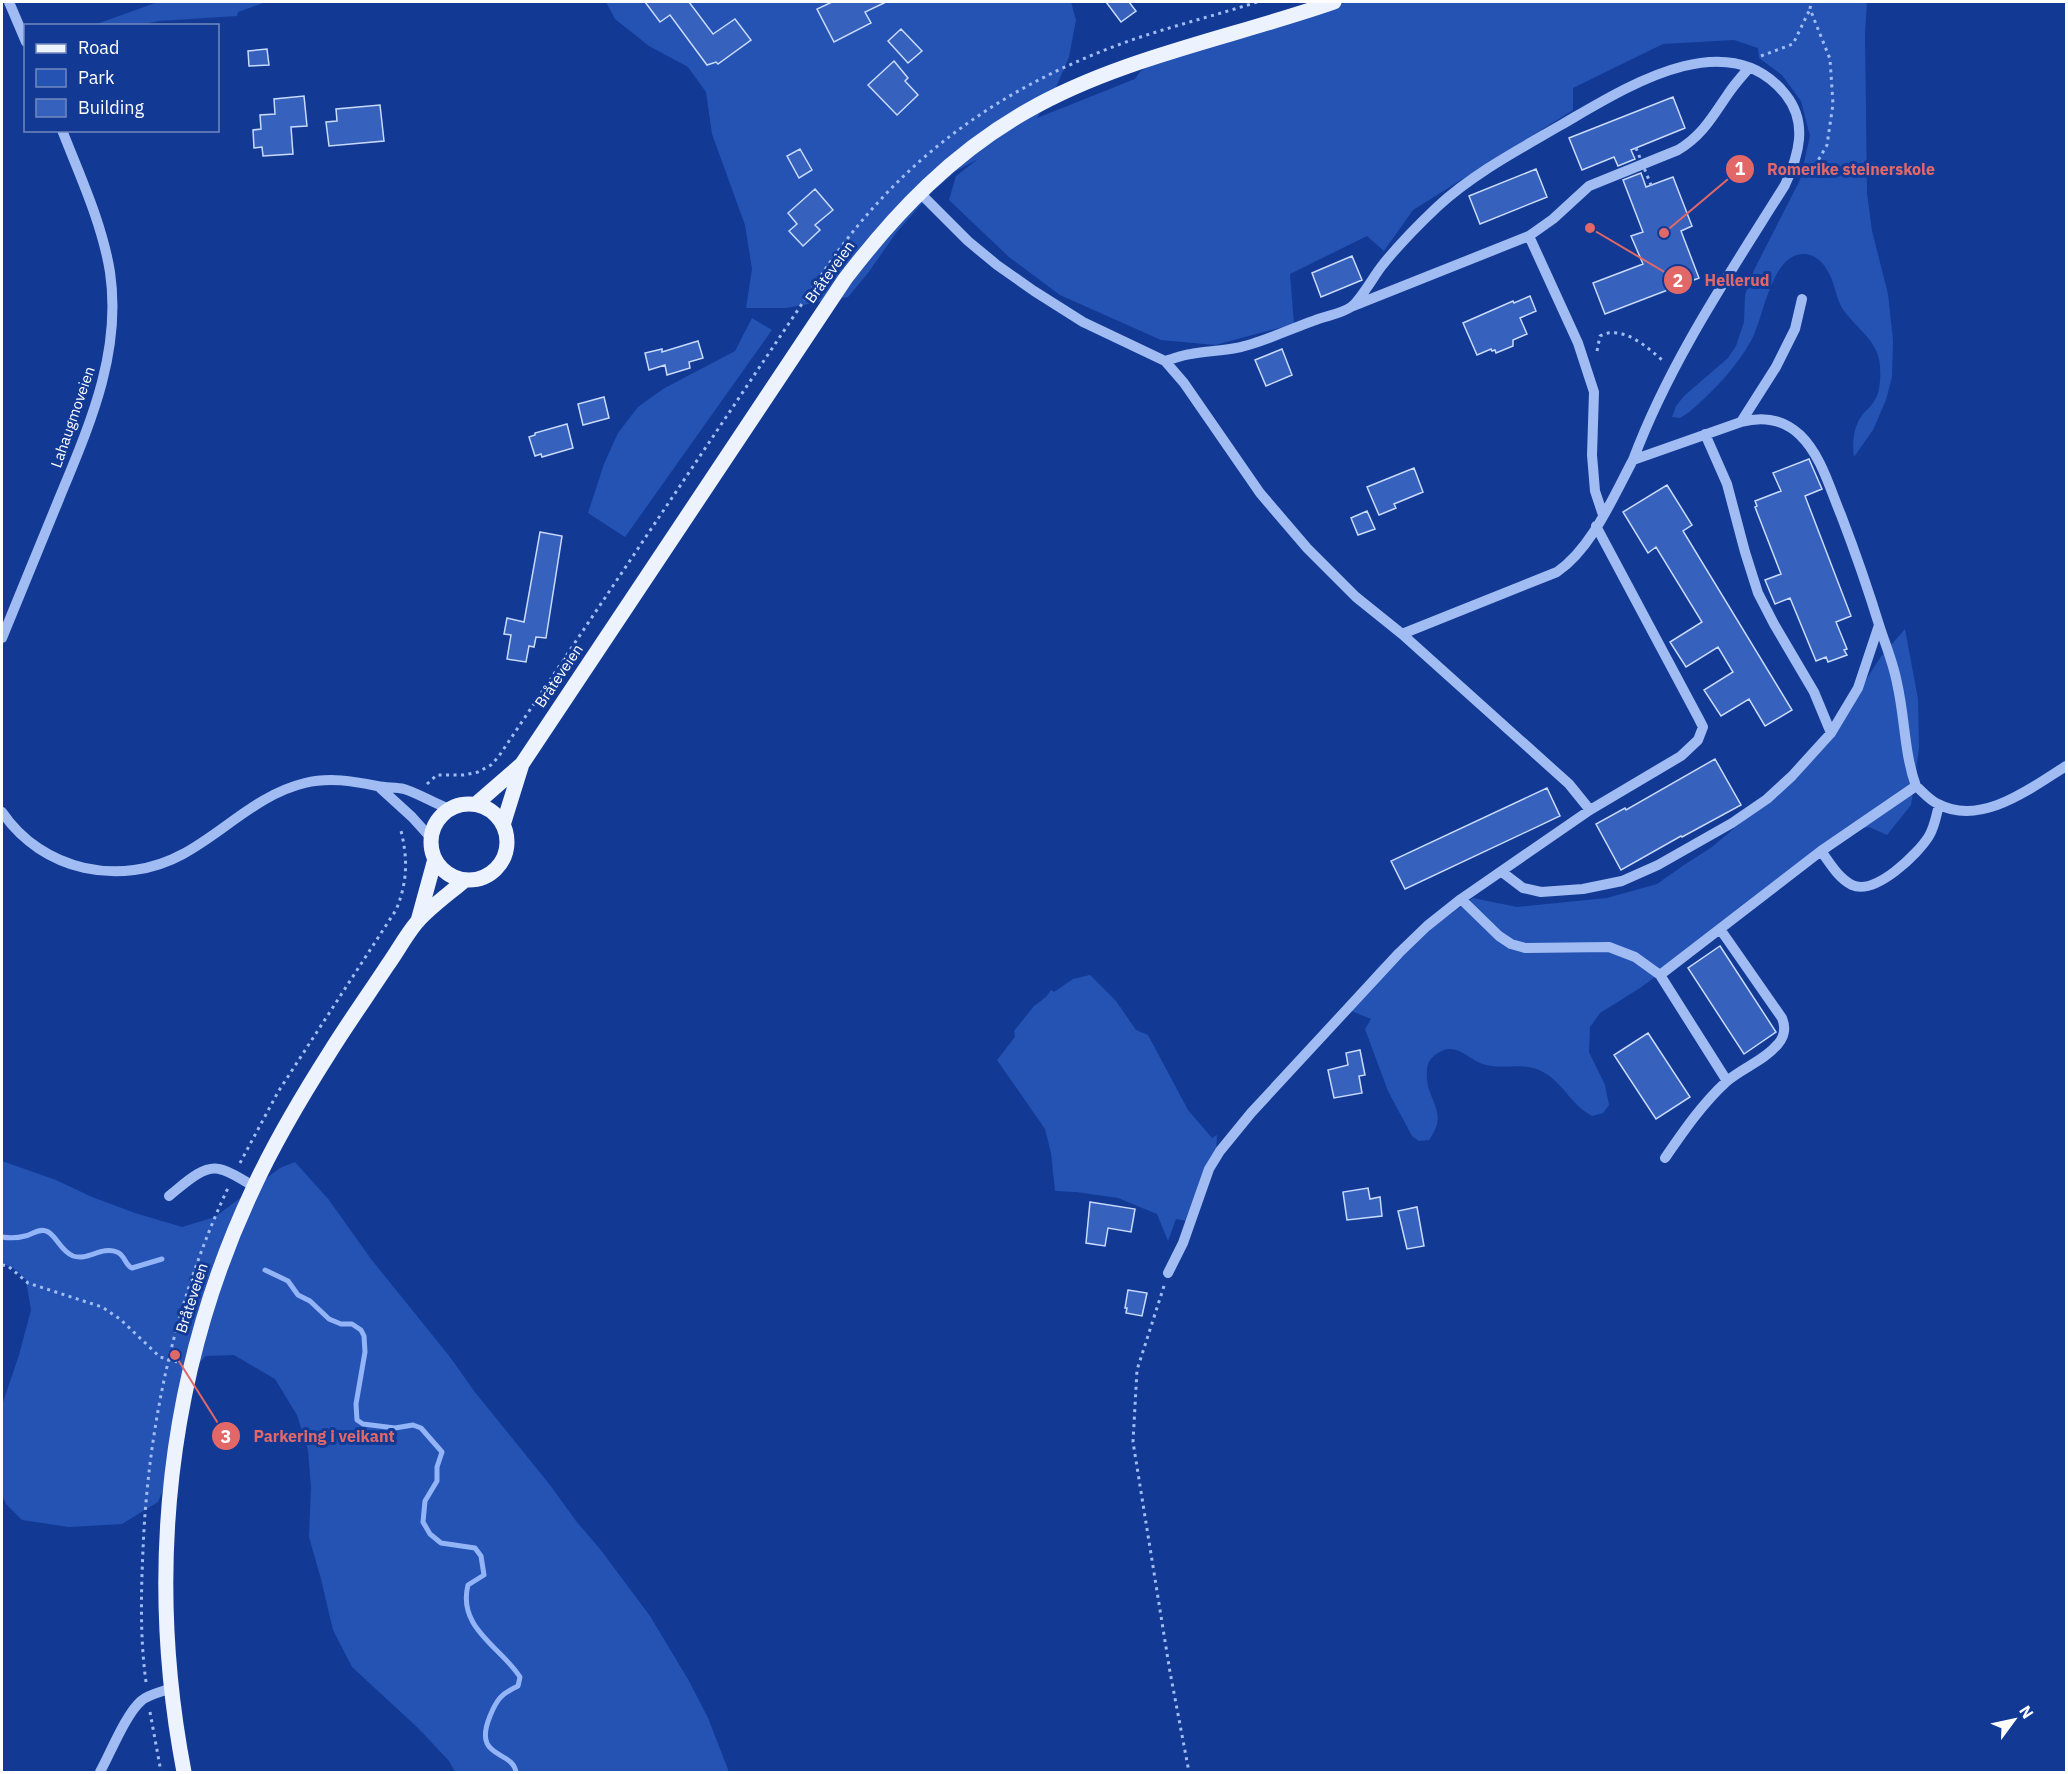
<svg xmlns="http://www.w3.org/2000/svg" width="2068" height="1774" font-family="'IBM Plex Sans',sans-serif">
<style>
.green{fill:#2453b4}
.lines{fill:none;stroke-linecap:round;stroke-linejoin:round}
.stream{stroke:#93b4f6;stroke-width:5}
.building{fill:#3661bc;stroke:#c9dafd;stroke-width:1.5}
.path{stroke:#a1bcf3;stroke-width:3;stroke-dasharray:3 4.5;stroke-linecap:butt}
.minor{stroke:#a1bcf3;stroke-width:10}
.major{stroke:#edf2ff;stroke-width:15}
.path-bridge{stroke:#a1bcf3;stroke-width:3;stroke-dasharray:3 4.5;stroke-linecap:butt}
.labels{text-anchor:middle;stroke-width:6;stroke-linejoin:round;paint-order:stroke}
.street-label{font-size:15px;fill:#fff;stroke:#123a95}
.leader{fill:none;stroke:#e26868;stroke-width:2}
.callout-dot{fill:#e26868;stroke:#123a95;stroke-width:2}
.mark-label{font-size:18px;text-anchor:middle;font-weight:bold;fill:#fff}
.callout-label{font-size:16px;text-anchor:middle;font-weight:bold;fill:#e26868;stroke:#123a95;stroke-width:6;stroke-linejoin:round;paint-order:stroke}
</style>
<rect width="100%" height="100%" fill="#123a95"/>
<!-- green -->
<path class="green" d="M158 2H266L238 12 237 16 159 21 139 25H94Z
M606 2H1071L1076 20 1069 57 1054 92 1037 118 1135 79 1140 72 1170 51 1339 2H1867L1865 33 1867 193 1872 231 1888 294 1893 340 1892 377 1886 400 1873 430 1854 457C1852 442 1853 427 1863 414 1868 409 1874 403 1877 396 1881 385 1881 370 1879 359 1874 336 1850 324 1840 304 1835 293 1834 280 1827 270 1823 262 1815 255 1806 254 1771 251 1764 318 1751 341 1735 369 1713 392 1688 413L1680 418 1672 417 1676 406 1684 396 1728 358 1736 346 1744 322 1745 295 1754 270 1800 180 1810 136 1801 101 1782 75 1759 58 1758 48 1734 40 1663 44 1573 88V110L1413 210 1384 251 1367 236 1290 274 1294 324 1215 345 1161 340 1060 295 1009 257 949 200 956 176 978 159 956 171 931 193 896 233 868 273 848 297 786 308H746L752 269 745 225 712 134 706 92 688 67 649 46 615 19Z
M752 318 772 330 625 537 588 513 604 464 618 433 638 407 663 389 735 351Z
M1905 629 1918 699 1919 748 1911 805 1887 835 1869 827 1852 831 1640 988 1600 1013 1590 1027 1589 1052 1605 1085 1609 1105 1603 1113 1592 1116C1572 1105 1565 1087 1548 1075 1526 1060 1509 1070 1486 1065 1466 1060 1457 1039 1435 1055 1430 1059 1427 1064 1427 1070 1424 1101 1451 1110 1429 1140L1419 1141 1412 1136 1388 1091 1365 1029 1371 1019 1349 1010 1363 985 1380 965 1473 898 1517 907 1607 898 1657 884 1684 865 1712 847 1751 814 1801 764 1860 689 1880 658Z
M1090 975 1116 1001 1136 1030 1148 1035 1188 1110 1212 1138 1217 1135 1216 1155 1192 1222 1176 1219 1168 1241 1157 1214 1118 1198 1076 1192 1055 1191 1051 1153 1045 1129 997 1060 1015 1037 1014 1031 1034 1006 1046 997 1051 990 1054 992 1073 979Z
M2 1161 56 1180 92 1197 135 1213 182 1227 215 1217 280 1168 295 1162 329 1200 371 1259 450 1357 474 1391 550 1485 576 1521 600 1549 650 1616 689 1681 708 1718 729 1772H455L449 1761 418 1728 352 1667 333 1630 321 1579 309 1537 311 1487 308 1450 297 1415 275 1379 234 1355 206 1356 192 1371 171 1471 158 1502 122 1524 69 1527 22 1520 6 1504 2 1495V1405L19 1355 31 1310 26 1280 11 1266 2 1265Z"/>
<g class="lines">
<!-- stream -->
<path class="stream" d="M2 1237C8 1238 18 1238 25 1236 32 1235 38 1228 46 1231 56 1234 60 1251 73 1256 88 1261 101 1246 117 1252 125 1255 125 1265 132 1268L162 1259
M265 1270 288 1281 298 1295 310 1301 329 1319 341 1324H352L361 1330 364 1336 365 1352 356 1404 357 1420 363 1424 395 1428 413 1425 421 1428 442 1452 437 1467V1481L425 1501 423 1522 430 1534 441 1543 475 1548 481 1556 484 1575 468 1585C457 1628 501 1647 520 1677L518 1686C501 1694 497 1699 490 1716 472 1760 512 1749 516 1772"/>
</g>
<!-- building -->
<path class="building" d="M645 2H689L713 34 735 19 751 40 718 64 716 62 707 65 670 15 660 22Z
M832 2H886L865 12 871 23 834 42 817 9Z
M1106 2H1129L1136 11 1121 22Z
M901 29 922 51 908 63 888 41Z
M267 49 269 65 249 66 248 51Z
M894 61 908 78 905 81 918 95 897 115 868 85Z
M304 96 307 126 291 127 293 154 263 156 262 147 254 148 253 130 261 129 260 115 275 114 274 99Z
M1673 97 1685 128 1631 150 1635 159 1618 166 1614 157 1582 170 1569 138Z
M380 105 384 141 329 146 326 122 337 121 336 109Z
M800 149 812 170 799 178 787 156Z
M1536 169 1547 197 1480 224 1469 196Z
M1641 173 1646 187 1673 177 1692 226 1681 231 1699 278 1605 314 1593 283 1643 264 1631 236 1643 232 1623 180Z
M815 189 833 210 815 225 820 230 803 246 789 231 797 224 788 213Z
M1352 256 1362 280 1321 297 1312 273Z
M1530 296 1536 311 1520 318 1527 334 1513 340V346L1496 353 1495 350 1492 351 1491 349 1477 355 1463 323 1513 301 1514 303Z
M698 341 703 358 689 362 690 368 667 375 665 365 649 370 645 353 662 349V352Z
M1282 349 1292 375 1266 386 1255 360Z
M604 397 609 418 583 425 578 404Z
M567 424 573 448 542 457 541 454 535 456 529 437 535 435V433Z
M1809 459 1822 489 1805 496 1851 616 1836 622 1847 649 1844 650 1847 655 1828 662 1826 657 1816 661 1790 598 1775 604 1765 580 1781 574 1755 507 1757 506 1755 501 1781 491 1773 473Z
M1414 468 1423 492 1394 504 1396 508 1379 515 1367 487Z
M1667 485 1692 525 1683 531 1792 710 1765 726 1749 699 1721 716 1704 690 1733 672 1718 647 1686 667 1670 642 1702 622 1656 547 1648 553 1623 512Z
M1367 511 1375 529 1358 535 1351 518Z
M540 532 562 536 546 638 536 637 534 647 529 646 526 662 507 659 511 635 504 634 507 618 524 622Z
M1715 759 1741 805 1682 837 1681 836 1621 870 1596 824 1625 808 1626 810Z
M1547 788 1560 816 1405 889 1391 861Z
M1720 946 1776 1032 1744 1054 1688 968Z
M1648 1033 1690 1097 1656 1119 1614 1055Z
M1360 1050 1365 1075 1359 1076 1362 1093 1334 1098 1328 1070 1348 1065 1346 1053Z
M1368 1188 1370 1199 1380 1197 1382 1216 1347 1220 1343 1192Z
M1090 1202 1135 1209 1131 1232 1108 1228 1105 1246 1086 1243Z
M1417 1207 1424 1246 1407 1249 1398 1211Z
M1128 1290 1147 1293 1142 1316 1126 1313 1127 1308H1125Z"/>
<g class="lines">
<!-- path -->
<path class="path" d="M1761 56 1793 44 1810 9
M1804 176 1812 171 1827 145 1833 104 1830 59 1810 9 1811 2
M1597 351 1600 336C1622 324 1647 347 1662 360
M427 784 437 775H464L478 772 491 765 499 756 828 265C902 159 997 90 1118 45 1163 28 1211 17 1257 2
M240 1163 278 1092 396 910C408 881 408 857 400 827
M2 1265 8 1266 28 1283 102 1307 120 1319 160 1357 177 1362
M1164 1286 1137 1370 1133 1442 1170 1672 1189 1772
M146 1682C140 1639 141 1593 143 1550 148 1425 175 1301 228 1188
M150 1712 161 1772"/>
<!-- minor -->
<path class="minor" d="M9 2 26 42
M919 192 968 241 997 265 1034 291 1083 322 1165 361 1184 383 1260 493 1307 548 1356 597 1402 634 1569 784 1590 810
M1529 236 1578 343 1594 392 1592 455 1595 491 1603 515
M1353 306 1529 236 1553 219 1589 186 1678 150C1702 136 1713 116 1728 94 1734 85 1742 76 1749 68
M1165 361C1173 359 1182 355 1191 354 1206 351 1221 351 1236 348 1259 344 1290 329 1313 321 1325 316 1341 314 1351 307 1359 302 1374 276 1381 267 1398 245 1417 226 1437 207 1474 173 1518 150 1561 125 1622 90 1727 20 1786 95 1808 123 1799 155 1785 185 1730 273 1670 361 1633 460
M1741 422 1776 367 1795 329 1802 299
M1705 434 1727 484 1745 552 1758 593 1774 624 1814 692 1831 733
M1402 634 1557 572C1592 548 1613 497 1633 460L1741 422C1763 416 1783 419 1800 435 1821 455 1830 489 1841 515 1856 554 1869 592 1881 631 1887 648 1894 666 1897 683 1905 717 1904 753 1916 786
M2 638C21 592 40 545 59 499 89 426 122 353 110 272 102 223 80 176 62 130
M378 786 412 817 431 838
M2 812C42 871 121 888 183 854 224 832 258 794 305 783 329 777 353 781 377 786 386 788 396 787 404 789 420 794 435 804 450 809
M1821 851C1830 863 1838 878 1852 885 1875 896 1918 854 1929 836 1935 826 1936 816 1939 805
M1502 872 1523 888 1541 892 1583 889 1622 881 1658 865 1732 823 1767 799 1792 776 1831 733 1858 688 1879 625
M1461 899 1499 936 1511 944 1525 948 1609 947 1635 957 1660 975 1821 851 1916 786C1923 792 1929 800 1938 804 1981 827 2031 788 2066 766
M1660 975 1727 1081
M1665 1158C1683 1132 1702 1104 1726 1082 1742 1068 1764 1061 1778 1044 1785 1036 1786 1028 1782 1018L1720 929
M169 1196C182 1186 202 1165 219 1169 231 1171 243 1181 254 1186
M1168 1273 1183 1243 1209 1169 1220 1151 1251 1113 1399 953 1427 926 1461 899 1590 810 1681 756 1698 740 1703 727 1699 719 1596 526
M100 1772C110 1754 126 1714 141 1701 149 1694 162 1692 172 1688"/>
<!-- major -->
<path class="major" d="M476 804 522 764 845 279C897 211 952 154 1027 111 1119 58 1234 37 1334 2
M431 842a38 38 0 1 1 76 0a38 38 0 1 1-76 0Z
M503 825 522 764
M418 921 435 859
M184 1772C146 1574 167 1372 253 1189 275 1141 302 1096 330 1052 348 1023 368 995 387 966 397 952 406 935 417 922 430 907 450 893 465 880"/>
<!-- path-bridge -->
<path class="path-bridge" d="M1636 148 1651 185"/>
</g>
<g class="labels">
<!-- street labels -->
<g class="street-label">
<text transform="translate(830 272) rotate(-54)" y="5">Bråteveien</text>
<text transform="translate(73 417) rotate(-71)" y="5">Lahaugmoveien</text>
<text transform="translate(559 676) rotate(-56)" y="5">Bråteveien</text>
<text transform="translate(192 1298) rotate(-72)" y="5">Bråteveien</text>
</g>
</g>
<!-- callouts -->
<path class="leader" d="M1664 233L1740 169M1590 228L1678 280M175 1355L226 1436"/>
<g class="callout-dot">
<circle cx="1664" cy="233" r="6"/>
<circle cx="1590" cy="228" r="6"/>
<circle cx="175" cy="1355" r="6"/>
<circle cx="1740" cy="169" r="15"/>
<circle cx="1678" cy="280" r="15"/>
<circle cx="226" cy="1436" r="15"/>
</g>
<g class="mark-label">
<text x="1740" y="175">1</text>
<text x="1678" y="287">2</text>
<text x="226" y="1443">3</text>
</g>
<g class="callout-label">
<text x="1851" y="175">Romerike steinerskole</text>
<text x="1737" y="286">Hellerud</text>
<text x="324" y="1442">Parkering i veikant</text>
</g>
<!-- border -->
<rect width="2068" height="1774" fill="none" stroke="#ffffff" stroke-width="6"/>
<!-- legend -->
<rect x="24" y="24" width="195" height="108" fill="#123a95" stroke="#7189bf" stroke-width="1.5"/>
<rect x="36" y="44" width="30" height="9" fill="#edf2ff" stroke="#7189bf" stroke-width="1.5"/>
<text x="78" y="54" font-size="18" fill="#ffffff">Road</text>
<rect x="36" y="69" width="30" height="18" fill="#2453b4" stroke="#7189bf" stroke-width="1.5"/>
<text x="78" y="84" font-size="18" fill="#ffffff">Park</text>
<rect x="36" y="99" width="30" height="18" fill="#3661bc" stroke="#7189bf" stroke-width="1.5"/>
<text x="78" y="114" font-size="18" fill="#ffffff">Building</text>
<!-- north arrow -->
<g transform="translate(2014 1720) rotate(57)" stroke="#123a95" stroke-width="4.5" paint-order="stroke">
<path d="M0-4.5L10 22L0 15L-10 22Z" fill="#ffffff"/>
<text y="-9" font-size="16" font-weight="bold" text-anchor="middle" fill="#ffffff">N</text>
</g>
</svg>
